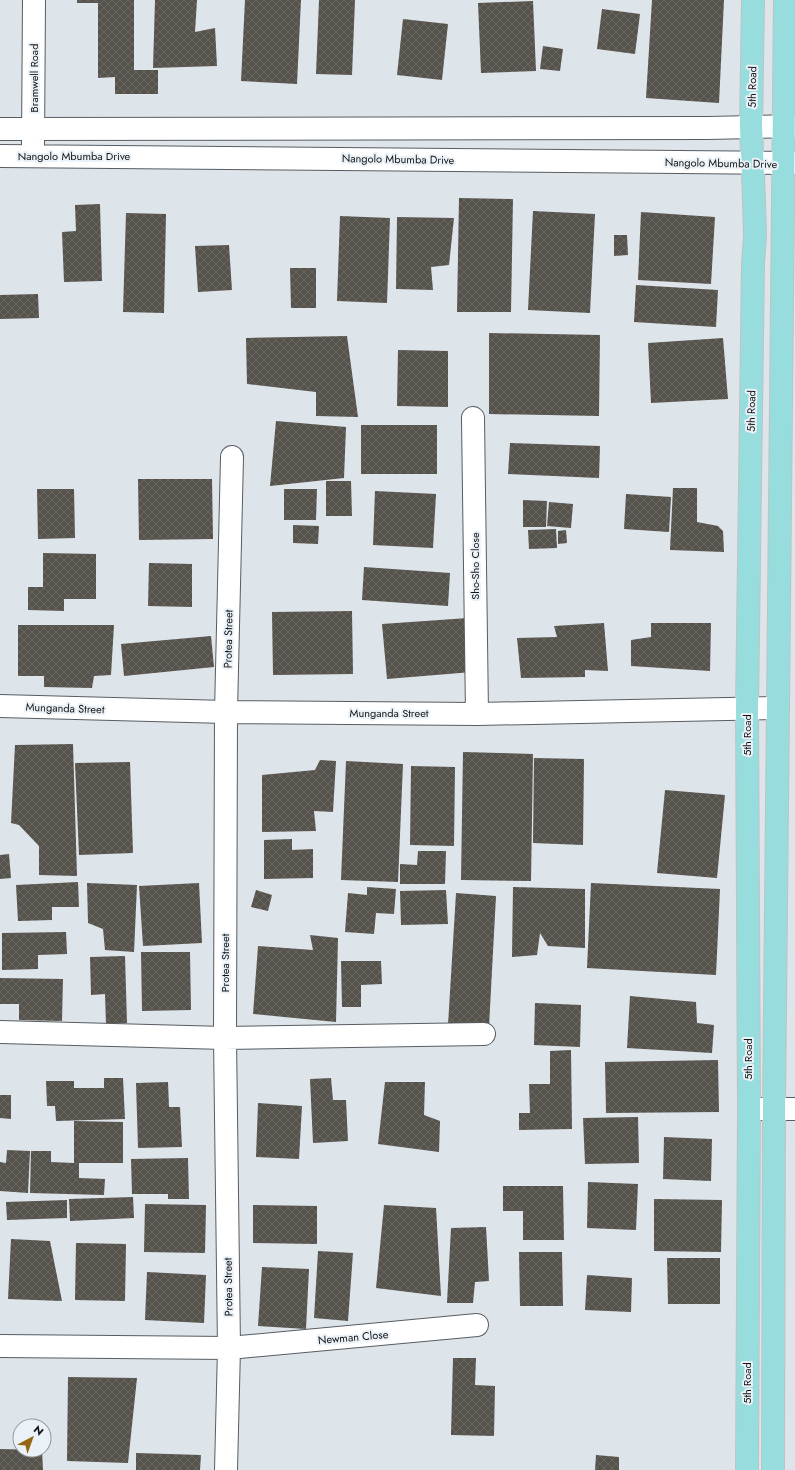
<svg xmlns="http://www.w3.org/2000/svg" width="795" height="1470" font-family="Jost,sans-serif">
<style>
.building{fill:url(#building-cross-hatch)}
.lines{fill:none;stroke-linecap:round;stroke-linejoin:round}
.minor-casing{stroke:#575d62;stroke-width:24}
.major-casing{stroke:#c1c2c2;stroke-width:24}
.minor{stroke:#fff;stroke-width:22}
.major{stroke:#97dddd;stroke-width:22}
.labels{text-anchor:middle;stroke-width:4;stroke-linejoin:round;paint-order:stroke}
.street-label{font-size:11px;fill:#121416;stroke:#eaf1f7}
</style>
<defs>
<pattern id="building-cross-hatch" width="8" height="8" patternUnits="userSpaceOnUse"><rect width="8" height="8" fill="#56524c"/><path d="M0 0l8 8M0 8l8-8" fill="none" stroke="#6a6662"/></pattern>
</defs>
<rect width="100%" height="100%" fill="#dde4ea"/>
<!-- building -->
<path class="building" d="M77 0H134V70H158V94H115V77L98 78V3H77Z
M155 0H197L195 32 215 28 217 66 153 68Z
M245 0H301L297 84 241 81Z
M319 0H355L352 75 316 74Z
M652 0H724L719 103 646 98Z
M533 1 536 71 481 73 478 3Z
M602 9 640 14 635 54 597 49Z
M403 19 448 24 442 80 397 75Z
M543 46 563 49 560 71 540 69Z
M459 198 513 199 511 312H457Z
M100 204 102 281 64 282 62 232 76 231 75 205Z
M533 211 595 214 590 313 528 310Z
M641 212 715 217 711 284 638 280Z
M126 213 166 214 164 313 123 312Z
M340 216 390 218 387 303 337 301Z
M397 217 454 218 449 265 431 267 433 290 396 289Z
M614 235H627L628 255 614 256Z
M229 245 232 290 198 292 195 246Z
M290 268H316V308H291Z
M636 285 718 290 716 327 634 322Z
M38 294 39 318 0 319V295Z
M489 333 600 335 599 416 489 414Z
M347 336 358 417 316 416V392L247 384 246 338Z
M723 338 728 399 651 403 648 343Z
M398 350 448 351V407L397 406Z
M276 421 346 427 344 478 270 486Z
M361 425H437V474H361Z
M510 443 600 446 599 478 508 474Z
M138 479H212L213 539 139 540Z
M326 481H351L352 516H326Z
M673 488H697V522L718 526 723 531 724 552 670 550Z
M37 489H74L75 538 38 539Z
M284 489H317L316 520H284Z
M375 491 436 494 433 548 373 545Z
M626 494 671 497 669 532 624 529Z
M523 500 547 501 546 527H523Z
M549 502 573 504 571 528 547 526Z
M293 525 319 526 318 544 293 543Z
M556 529 557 548 529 549 528 530Z
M566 530 567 543 558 544V531Z
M43 553 96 554V599H64V611L28 610V587H43Z
M149 563 192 564V607L148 606Z
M364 567 450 573 448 606 362 600Z
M352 611 353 674 273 675 272 612Z
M468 618 472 672 387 679 382 624Z
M604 623 608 671 585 670V677L521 678 517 638 557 637 554 626Z
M651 623H711L710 671 631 666V640L651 637Z
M18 625H114L111 675 94 676 92 688 44 687V676H18Z
M211 636 214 667 124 676 121 644Z
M73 744 77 876 39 875V846L19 825 11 823 15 745Z
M463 752 533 754 531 881 461 880Z
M534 758 584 759 583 845 533 843Z
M320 760 336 761 333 812 314 811 316 831 262 832V775L315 770Z
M346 761 403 764 398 882 341 880Z
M130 762 133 853 79 855 75 763Z
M411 766 455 767 454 846 410 845Z
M665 790 725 795 717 878 657 873Z
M292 839V850L313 849V878L264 879V840Z
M418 851H446L445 884H400V864L417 865Z
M9 854 11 878 0 879V855Z
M78 882 79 907H52V920L18 921 16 885Z
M87 883 137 885 134 952 105 950 103 929 88 923Z
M199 883 202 943 143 946 139 886Z
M591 883 720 889 716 975 587 968Z
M367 887 396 889 394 914 376 913 374 934 345 932 348 893 367 895Z
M513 887 585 889V948L548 946 540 933 537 955 512 957Z
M256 890 272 895 268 911 251 907Z
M446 890 448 924 401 925 400 891Z
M456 893 496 896 489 1027 448 1025Z
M66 932 67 954 38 955V969L2 970V933Z
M310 935 338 938 336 1022 253 1014 258 946 313 950Z
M141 952H190L191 1010 142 1011Z
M125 956 127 1023 106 1024 105 994 91 995 90 957Z
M341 961H381L382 984 361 985V1007H342Z
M0 978 63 979 62 1021 19 1020V1004H0Z
M630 996 696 1002 697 1023 714 1025 712 1053 627 1048Z
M535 1003 581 1005 580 1047 534 1045Z
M571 1050 572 1129 519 1130V1113H530L529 1084H550V1051Z
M718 1060 719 1112 606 1113 605 1062Z
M104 1078H123L125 1119 56 1121 55 1106H47L46 1081H74V1088H104Z
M331 1078 333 1100H346L348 1141 313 1143 310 1079Z
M168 1082 169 1107H180L182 1147 138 1148 136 1083Z
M385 1082H425L424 1115 440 1121 439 1152 378 1144Z
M0 1095H11V1119L0 1118Z
M258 1103 302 1106 299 1159 256 1157Z
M638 1117 639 1163 585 1164 583 1118Z
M74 1121 123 1122V1163H79V1178L105 1179 104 1195 30 1193 31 1151H51V1162L74 1163Z
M664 1137 712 1139 711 1181 663 1179Z
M7 1150 30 1151 28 1193 0 1191V1162L6 1163Z
M188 1158 189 1199H168V1194H132L131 1159Z
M588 1182 638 1184 636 1230 587 1228Z
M503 1186H563L564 1240H523V1211H503Z
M133 1197 134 1218 70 1221 69 1199Z
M654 1199 722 1200 721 1252 654 1251Z
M67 1200V1218L7 1220 6 1202Z
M145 1204 206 1205 205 1253 144 1252Z
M253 1205 317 1206V1244L253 1243Z
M384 1205 436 1208 441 1296 376 1288Z
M486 1227 489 1281 475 1282 473 1303H447L451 1228Z
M11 1239 50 1241 62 1301 8 1299Z
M76 1243 126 1244 125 1301 75 1300Z
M318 1251 353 1253 348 1321 314 1318Z
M519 1252H562L563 1306H520Z
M667 1258H720V1304H668Z
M262 1267 309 1269 306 1329 258 1326Z
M147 1272 206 1275 204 1323 145 1320Z
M587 1275 632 1278 631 1312 585 1310Z
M453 1358H476L475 1385 495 1386 494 1436 451 1435Z
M68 1377 137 1378 128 1463 67 1461Z
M0 1449 42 1450 43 1470H0Z
M136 1453 201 1455 200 1470H136Z
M596 1455 619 1457V1470H595Z"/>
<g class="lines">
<!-- minor casing -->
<g class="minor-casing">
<path id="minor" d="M0 129 708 128 795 126
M33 144 34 0
M0 156 795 163
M473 418 477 714
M0 706 226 712 477 714 778 708
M0 1032 225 1038 484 1034
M749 1109H795
M0 1346 229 1348 477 1325
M226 1470 229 1348 225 1038 226 712 232 457"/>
</g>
<!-- major casing -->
<g class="major-casing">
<path id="major" d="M747 1470 749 1109 747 708 753 263 755 236 754 201 751 126 753 0
M773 1470 774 1109 785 0"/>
</g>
<!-- minor -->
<use href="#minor" class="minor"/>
<!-- major -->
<use href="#major" class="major"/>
</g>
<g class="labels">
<!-- street labels -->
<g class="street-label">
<text transform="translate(34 78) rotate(-90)" y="4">Bramwell Road</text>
<text transform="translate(752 87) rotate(-89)" y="4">5th Road</text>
<text x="74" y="160">Nangolo Mbumba Drive</text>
<text transform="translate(398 159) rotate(1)" y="4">Nangolo Mbumba Drive</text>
<text transform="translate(721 163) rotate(1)" y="4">Nangolo Mbumba Drive</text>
<text transform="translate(751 411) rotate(-89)" y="4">5th Road</text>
<text transform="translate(475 566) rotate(-90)" y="4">Sho-Sho Close</text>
<text transform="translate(228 639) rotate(-89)" y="4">Protea Street</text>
<text transform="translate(65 708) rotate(2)" y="4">Munganda Street</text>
<text x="389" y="717">Munganda Street</text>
<text transform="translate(747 735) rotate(-90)" y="4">5th Road</text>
<text transform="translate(225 963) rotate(-90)" y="4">Protea Street</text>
<text transform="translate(748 1059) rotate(-90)" y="4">5th Road</text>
<text transform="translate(228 1287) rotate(-91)" y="4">Protea Street</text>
<text transform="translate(353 1337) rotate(-5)" y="4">Newman Close</text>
<text transform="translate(747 1383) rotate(-90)" y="4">5th Road</text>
</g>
</g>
<!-- north arrow -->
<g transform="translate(32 1438) rotate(41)"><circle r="19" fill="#eaf1f7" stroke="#94999d"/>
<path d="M0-3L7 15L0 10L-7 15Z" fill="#956515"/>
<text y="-6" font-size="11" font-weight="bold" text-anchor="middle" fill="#121416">N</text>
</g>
</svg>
